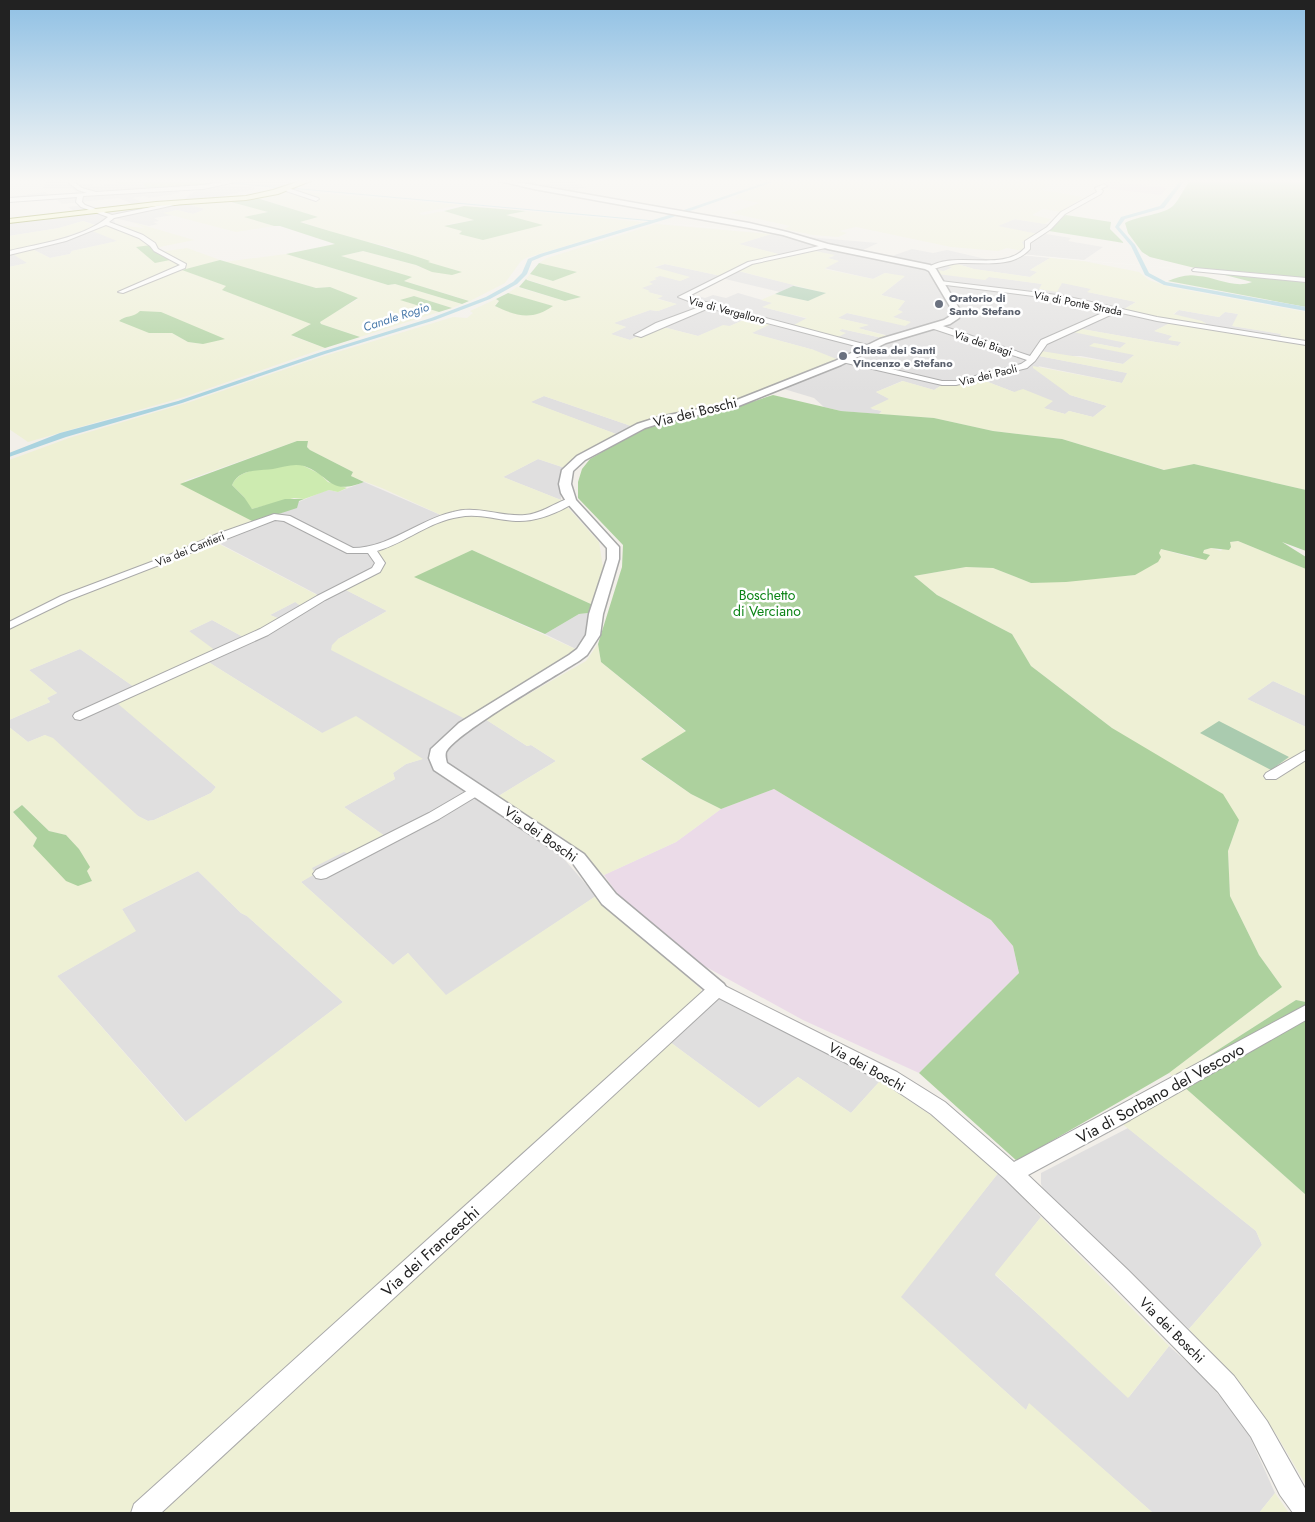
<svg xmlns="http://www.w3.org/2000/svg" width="1315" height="1522" font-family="Jost,sans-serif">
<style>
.residential{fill:#e0dfdf}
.industrial{fill:#ebdbe8}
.farmland{fill:#eef0d5;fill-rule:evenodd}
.grass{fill:#cdebb0}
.forest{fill:#add19e}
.cemetery{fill:#aacbaf}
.pier{fill:#fff}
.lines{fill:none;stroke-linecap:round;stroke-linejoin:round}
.stream{stroke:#aad3df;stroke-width:1}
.canal{fill:#aad3df;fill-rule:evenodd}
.minor-casing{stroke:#a9a9a9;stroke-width:2}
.tertiary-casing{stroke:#a9a9a9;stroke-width:3}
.secondary-casing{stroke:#707d05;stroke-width:2}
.minor{fill:#fff;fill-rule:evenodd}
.tertiary{fill:#fff;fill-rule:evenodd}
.secondary{fill:#f7fabf;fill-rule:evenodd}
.worship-dot{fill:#6b7280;stroke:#fff;stroke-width:2}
.labels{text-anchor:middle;stroke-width:5;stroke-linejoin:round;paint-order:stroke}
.far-worship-label{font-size:11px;font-weight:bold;fill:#5b616d;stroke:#fff;text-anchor:start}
.far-street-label{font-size:11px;fill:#222;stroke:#fff}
.far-water-label{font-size:12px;font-style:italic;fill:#4a7aab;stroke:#fff}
.street-label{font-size:14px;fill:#222;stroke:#fff}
.park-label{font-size:14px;fill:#0c8416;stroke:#fff}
.near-street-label{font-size:16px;fill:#222;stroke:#fff}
</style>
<rect width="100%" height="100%" fill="#f2efe9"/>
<!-- residential -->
<path class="residential" d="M71 180 78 185 91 184 95 187 118 182 121 184 142 183 172 188 180 193 149 198 144 196 133 198 147 205 183 201 190 194 211 184 259 188 187 204 206 209 193 214 177 210 165 213 173 215 154 218 159 221 153 222 158 224 149 226 114 218 118 241 72 251 70 254 50 258 30 248 28 263 9 267V252L46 243 96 225 83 221 59 228 9 236V221L77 213 68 207 83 205 94 210 134 205 119 198 62 204 57 200 9 202V197L46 192 48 195 77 192 72 188H43L46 182Z
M206 180H311L289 188 219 183Z
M495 180H526L541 184 565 180 583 184 579 185 587 187 559 194Z
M1015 219 1052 225 1046 234 1071 238 1068 241 1103 247 1084 260 1022 254 1021 242 1037 235 996 226Z
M771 234 878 243 861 251 889 257 912 249 933 253 947 250 990 260 1020 255 1050 258 1030 270 1038 272 1030 277 974 269 954 263 947 265 953 267 944 271 1042 284 1040 289 1061 282 1092 289 1088 292 1136 302 1124 309 1174 321 1155 331 1173 336 1169 339 1182 342 1178 346 1082 329 1127 343 1120 348 1094 343 1135 355 1123 364 1081 356H1039L1128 373 1122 383 1038 366 1070 395 1107 406 1093 417 1069 411 1065 414 1043 408 1052 401 1014 392 980 379 942 385 934 390 902 381 876 392 890 399 871 409 882 411 879 414 841 411 824 407 814 398 774 386 814 350 751 333 770 324 748 318 730 326H723L698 336 659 326 630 340 610 334 626 327 613 323 650 310 658 311 676 304 656 298 662 296 647 292 641 288 653 278 661 275 680 281 689 277 653 268 665 264 726 277 738 271 795 285 780 292 721 278 691 294 705 298 713 295 726 298 738 293 773 303 763 307 808 319 793 326 845 333 839 331 842 329 882 338 886 335 857 328 868 325 837 318 847 313 905 325 910 322 892 317 902 311 897 310 905 301 881 295 904 277 885 273 873 279 824 268 838 261 827 258 834 256 815 251 790 257 738 244Z
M1179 310 1219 317 1225 312 1239 314 1233 326 1282 334 1279 338 1204 326 1206 323 1173 315Z
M544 396 634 427 616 434 530 402Z
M538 459 565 468 561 484V500L503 477Z
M364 482 443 516 378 563 372 572 344 589 387 611 338 639 485 719 527 746 531 745 556 761 487 803 558 852 596 896 446 996 408 953 393 965 301 882 315 873 311 868 344 851 356 857 389 839 344 807 395 779 393 773 406 764 422 759 322 733 202 658 189 631 212 620 245 638 280 619 270 615 295 602 320 596 211 539 322 492 329 490 338 492Z
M588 613 585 644 580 651 545 634 579 614Z
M80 649 137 689 118 703 216 787 211 793 154 820 148 821 138 816 45 735 28 742 9 727V720L50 702 47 698 57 693 29 670Z
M1273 681 1306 696V727L1247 699Z
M198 871 241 913 247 916 343 1002 186 1122 57 976 135 931 122 909Z
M728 999 880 1081 851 1113 798 1077 759 1108 670 1042 709 1003 717 1000Z
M1128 1128 1256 1231 1262 1245 1189 1329 1045 1193 1041 1184V1173Z
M999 1172 1041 1217 995 1275 1129 1397 1169 1346 1199 1373 1243 1422 1275 1493 1259 1513H1153L1029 1404 1026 1410 900 1297Z"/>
<!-- industrial -->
<path class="industrial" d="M1106 181 1167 188 1161 195 1111 189 1103 185Z
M774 789 991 920 1013 946 1019 973 919 1073 803 1020 697 962 619 896 604 875 676 842 721 809Z"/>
<!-- farmland -->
<path class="farmland" d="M783 180H1022L1051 184 1041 190 1083 197 1061 212 1043 209 1032 215 1051 219 1045 224 1015 219 998 226 1038 234 1022 242 1025 248 1023 251 1007 248 998 251 951 247 856 227 839 231 847 233 838 237 813 235 784 229 790 226 731 213 760 203 734 198 744 192Z
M285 190 461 205 418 213 423 215 444 211 475 220 445 225H542L505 215 526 211 644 222 526 258 521 261 505 283 470 301 404 281 411 277 340 256 363 251 416 265 419 267 461 272 427 262 390 247 347 237 299 221 317 217 256 197Z
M222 201 231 202 269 212 246 217 274 226 236 232 163 213 177 210 193 214 205 209 185 204Z
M83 221 97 226 46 243 9 252V236L59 228Z
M132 222 194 240 155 248 170 260 160 252 187 248 220 260 183 270 227 286 223 290 312 324 292 336 325 348 184 397 28 442 9 429V267L27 263 11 253 30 248 50 258 70 254 72 251 117 241 90 230 106 224 145 228ZM134 317 203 344 188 342 172 333H149L122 318Z
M656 224 771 234 739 244 790 257 815 251 835 255 828 258 839 261 824 269 873 279 885 273 905 276 881 295 905 301 898 310 903 312 893 317 911 322 905 326 847 313 838 318 869 325 858 328 887 336 882 338 842 329 839 331 846 333 836 338 792 326 807 318 762 307 772 303 761 300 775 294 808 301 825 293 739 271 726 277 665 264 654 267 690 277 680 281 660 276 654 278 657 279 649 282 653 284 642 288 650 291 648 292 663 296 657 299 677 304 658 311 650 310 614 323 626 327 611 334 630 340 659 326 698 336 723 325 730 326 748 318 771 324 752 333 814 350 839 360 733 402 634 427 544 396 531 402 616 434 580 455 565 468 538 459 503 477 561 500 599 542 603 567 596 604 593 605 472 550 415 577 580 651 469 721 331 650 332 645 338 639 387 611 344 589 372 572 378 564 374 555 377 551 443 516 382 488 355 478 351 476 353 472 310 450 307 447 308 442 297 441 184 481 254 522 211 540 321 597 302 607 295 602 270 615 280 619 245 638 212 620 189 631 216 651 202 658 322 733 356 716 423 759 406 764 393 773 395 779 344 807 389 839 356 857 344 852 312 868 315 874 301 882 393 965 408 953 446 995 596 896 701 989V1000L670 1042 759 1108 798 1077 851 1113 880 1081 938 1120 999 1172 901 1297 1026 1410 1029 1403 1153 1513H9V727L28 742 45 735 53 738 138 816 148 821 154 820 211 793 216 787 117 703 137 689 80 649 29 670 57 693 47 698 50 702 9 720V460L69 438 190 402 321 357 453 317 467 318 473 313 470 311 496 299 499 301 495 305 552 306 508 293 517 287 565 301 580 297 526 279 530 274 553 281 576 272 539 263 547 258ZM22 805 49 831 66 835 79 849 89 866 87 871 92 881 86 883 33 846 37 838 13 812ZM198 871 241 913 247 916 343 1002 185 1122 57 976 136 931 122 909Z
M286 254 388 285 395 284 462 304 452 308 414 296 401 300 439 312 360 337 321 324 320 321 358 299 330 287 316 288 224 262Z
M1050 258 1083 261 1139 272 1149 280 1170 287 1306 312V343L1279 338 1281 334 1232 326 1238 314 1225 312 1219 317 1179 310 1173 314 1202 321 1206 324 1204 326 1123 310 1136 302 1087 292 1091 289 1062 283 1057 292 1039 289 1042 284 989 277 985 280 937 274V270L944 271 952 268 946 265 954 263 974 269 1030 277 1037 272 1030 270Z
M1172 322 1306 345V490L1194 464 1165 470 1062 439 993 431 934 418 879 414 882 411 870 408 889 399 876 392 903 381 934 390 942 385 980 379 1014 392 1023 389 1053 401 1044 408 1065 414 1069 411 1093 417 1107 406 1070 395 1033 368V366L1122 383 1127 373 1039 356 1041 351 1123 364 1134 355 1089 346 1094 343 1120 348 1126 343 1073 332 1082 329 1178 346 1181 342 1168 340 1172 336 1154 331Z
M1238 541 1306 569V696L1273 681 1247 699 1306 727V1002L1296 1000 1174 1078 1306 1195V1485L1276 1434 1189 1329 1262 1245 1256 1231 1115 1118 1174 1078 1169 1073 1282 987 1259 955 1230 896 1228 851 1239 820 1112 728 1031 666 1012 634 937 595 914 576 966 567 993 568 1031 583 1135 575 1161 549 1193 558 1203 553 1204 550 1211 548 1221 551 1229 542Z
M598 644 601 662 686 732 641 760 691 794 721 809 676 842 604 875 562 837 497 797 556 761 531 745 527 746 485 719 586 661Z
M1041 1217 1169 1346 1128 1398 995 1274Z
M1275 1493 1289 1513H1259Z"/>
<!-- grass -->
<path class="grass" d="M91 180H168L211 184 210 187 148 189 142 183 121 184 113 180 92 181Z
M287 465H302L320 474 328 482 347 488 338 492 329 490 304 499 294 498 252 509 248 506 244 497 232 485C240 466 270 470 287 465Z"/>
<!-- forest -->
<path class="forest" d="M1191 180H1293L1306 183V279L1203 270 1150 257 1142 252 1128 233 1125 223C1140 215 1163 215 1173 206 1180 199 1184 187 1191 180Z
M257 198 318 217 300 222C343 236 387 246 430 261L428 262 462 272 452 275 432 272 416 265 363 251 341 256 412 277 404 281 469 301 462 304 395 284 388 285 286 254 335 244 280 226H274L244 217 268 212 231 202Z
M464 206 526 211 506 215 543 225 483 240 459 234 462 231 444 226 474 220 444 211Z
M1066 215 1111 222 1110 229 1124 243 1049 231 1056 220Z
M151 245 170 260 155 263 136 247Z
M220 260 316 288 330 287 358 298 320 322 321 324 360 337 325 348 291 335 311 324 222 290 226 286 182 270Z
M539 263 577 272 553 281 530 274Z
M1226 274 1306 281V307L1168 281C1178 277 1187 274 1198 276 1216 277 1234 289 1252 282L1225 275Z
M526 279 527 280 581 297 565 301 519 287Z
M508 293 553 306C532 321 516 316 495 306L499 301 496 299Z
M414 296 452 308 439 312 400 300Z
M140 311 161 312 225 339 203 344 188 342 172 333H149L119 321C125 315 133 318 140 311Z
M773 395 841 411 934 418 993 431 1062 439 1164 470 1194 464 1306 490V551L1282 542 1306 557V569L1238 541 1230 542 1231 547 1229 550 1211 548 1204 550 1203 553 1210 555 1206 560 1161 549 1159 553 1161 557 1158 562 1135 575 1066 582 1031 583 993 568 966 567 914 576 937 595 1012 634 1031 666 1112 728 1223 794 1239 820 1228 851 1230 896 1259 955 1282 987 1169 1073 1017 1161 919 1073 1019 973 1013 946 991 920 774 789 721 809 691 794 641 759 686 731 601 662 598 644 622 567 623 545 578 498V482L582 469 590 459 632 435 658 423 730 409Z
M297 441H308L307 447 310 450 353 472 351 476 364 482C328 496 332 476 304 466 294 463 283 467 273 469 259 471 239 468 232 485L244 497 252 509 285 499H304L299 501 297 508 254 522 180 484Z
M472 550 593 605 596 604 588 613 579 614 545 634 414 577Z
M22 805 49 831 66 835 79 849 90 867 87 871 92 881 78 886 66 881 33 846 37 838 13 812Z
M1296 1000 1306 1002V1195L1174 1078Z"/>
<!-- cemetery -->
<path class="cemetery" d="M793 286H794L826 293 808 301 775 294Z
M1219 721 1289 757 1271 770 1200 733Z"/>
<!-- pier -->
<path class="pier" d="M173 180 1306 280 288 190Z"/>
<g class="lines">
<!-- stream -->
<path class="stream" d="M193 180 220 182
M232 183 282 188
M290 188 654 221"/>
<!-- canal -->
<path class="canal" d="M773 180H778L670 218 544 256 532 261 527 274 517 284 490 299 435 320 325 354 182 403 66 437 9 457V453L60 433 178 401 321 352 431 318 486 297 513 282 522 273 528 259 540 254 666 216Z
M1181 180H1185L1164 208 1125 219 1119 227 1135 245 1149 273 1166 282 1306 307V311L1164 285 1145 275 1131 246 1115 227 1121 217 1160 206Z"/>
<!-- minor casing -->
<g class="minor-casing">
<path id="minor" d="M236 180H244L203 189 83 196 82 202 85 205 112 215 181 201 184 203 114 218 109 222 143 235 155 243 158 249 186 264 185 268 123 293 118 292 180 265 154 251 150 246 139 238 106 225 66 241 9 255V251C41 243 81 239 108 217L81 207 76 202 77 197 9 202V198L87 193 78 190 69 183 71 180 82 188 96 192 203 185Z
M1104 184 1107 186 1101 189 1103 191 1101 194 1065 214 1051 229 1030 243V249C1012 269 984 262 960 263 950 264 940 267 930 270L927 268C955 249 1002 273 1025 248V241L1047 227 1061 212 1097 192 1095 188Z
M288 188 318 198 319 199 316 201 286 191Z
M828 244 830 247 752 264 687 297 871 346V350L709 308 641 337 634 335 656 323 702 306 678 297 748 262Z
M1195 268 1306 278V282L1193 271 1192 270Z
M940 281 1065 296 1157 317 1306 341V345L1157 321 1117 312 1047 344 1035 361 1027 368 956 385H942L842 362 841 360 845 358 942 381H956L1021 364 1027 360 931 328V324H937L1030 356 1041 340 1109 310 1065 300 938 284V282Z
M571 498 576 501 574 503C557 513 537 522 516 521 497 520 478 513 459 517 430 521 405 543 377 551L385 563 380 572 325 600 268 635 80 720 75 719 73 716 75 713 260 629 317 596 372 568 375 563 368 553H347L284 521 275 520 69 600 9 629V622L61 596 167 556 217 534 274 514 290 516 353 548C389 548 418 520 453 512 477 505 500 517 525 515 542 514 555 502 571 498Z
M1306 750V760L1276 779H1266L1264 776 1266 773Z
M477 785 482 787 484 790 482 793 439 819 326 878 321 879 316 878 313 874 316 870 429 813Z
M717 982 897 1072 945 1102 1014 1162 1306 1005V1020L1130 1120 1028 1175 1128 1270 1234 1376 1267 1421 1306 1490V1513H1293L1280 1495 1251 1437 1218 1392 1112 1284 1005 1179 931 1114 883 1082 719 998 161 1513H131L134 1504 711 984Z"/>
</g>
<!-- tertiary casing -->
<g class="tertiary-casing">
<path id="tertiary" d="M495 180H505L749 223 787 232 828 244 930 265 936 269 960 310 959 318 950 324 886 343 841 365 736 407 661 423 645 428 585 460 573 471 571 484 576 500 619 547V559L603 614 600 635 587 655 579 661C557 675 454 734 446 752 445 756 446 759 447 763L584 854 616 894 724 984 727 989 724 994 717 997 710 994 602 904 572 862 434 770 429 758 431 749 459 723 569 655 577 649 586 635 589 614 607 559V548L567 503 561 493 559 484 562 470 577 456 637 424 659 417 729 403 835 361 880 339 944 320 952 315V310L929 271 925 269 828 249 783 235 749 228 534 189Z"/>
</g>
<!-- secondary casing -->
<g class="secondary-casing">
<path id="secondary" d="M303 180H313L278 194 246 200 156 206 9 223V219L156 202 246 196 273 190Z"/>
</g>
<!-- minor -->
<use href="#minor" class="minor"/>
<!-- tertiary -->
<use href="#tertiary" class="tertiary"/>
<!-- secondary -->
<use href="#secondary" class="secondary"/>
</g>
<!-- sky -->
<linearGradient id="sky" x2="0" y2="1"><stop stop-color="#8fc0e4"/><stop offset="0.46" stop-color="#f9f8f5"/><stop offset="1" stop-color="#f9f8f5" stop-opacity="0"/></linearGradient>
<rect width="1315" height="393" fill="url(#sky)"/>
<!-- markers -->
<g class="worship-dot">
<circle cx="939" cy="304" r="5"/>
<circle cx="843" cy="356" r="5"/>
</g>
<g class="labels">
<!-- far-worship labels -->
<g class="far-worship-label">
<text x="949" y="302">Oratorio di<tspan x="949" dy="13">Santo Stefano</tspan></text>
<text x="853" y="354">Chiesa dei Santi<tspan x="853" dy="13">Vincenzo e Stefano</tspan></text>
</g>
<!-- far-street labels -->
<g class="far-street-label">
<text transform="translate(1078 303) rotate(11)" y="4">Via di Ponte Strada</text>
<text transform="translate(727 310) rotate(15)" y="4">Via di Vergalloro</text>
<text transform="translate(983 343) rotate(18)" y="4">Via dei Biagi</text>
<text transform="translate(988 375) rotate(-14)" y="4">Via dei Paoli</text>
<text transform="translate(190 549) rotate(-22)" y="4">Via dei Cantieri</text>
</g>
<!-- far-water labels -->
<g class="far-water-label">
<text transform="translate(396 317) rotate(-18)" y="4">Canale Rogio</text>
</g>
<!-- street labels -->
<g class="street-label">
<text transform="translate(695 412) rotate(-14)" y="5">Via dei Boschi</text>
<text transform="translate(541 834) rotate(35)" y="5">Via dei Boschi</text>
<text transform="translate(867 1067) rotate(29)" y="5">Via dei Boschi</text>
<text transform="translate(1172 1330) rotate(45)" y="5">Via dei Boschi</text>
</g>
<!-- park labels -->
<g class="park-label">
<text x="767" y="600">Boschetto<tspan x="767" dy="16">di Verciano</tspan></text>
</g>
<!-- near-street labels -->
<g class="near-street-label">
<text transform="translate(1160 1093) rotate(-29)" y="6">Via di Sorbano del Vescovo</text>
<text transform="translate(430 1251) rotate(-42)" y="6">Via dei Franceschi</text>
</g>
</g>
<!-- border -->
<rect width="1315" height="1522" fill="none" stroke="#222222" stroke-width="20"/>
</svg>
